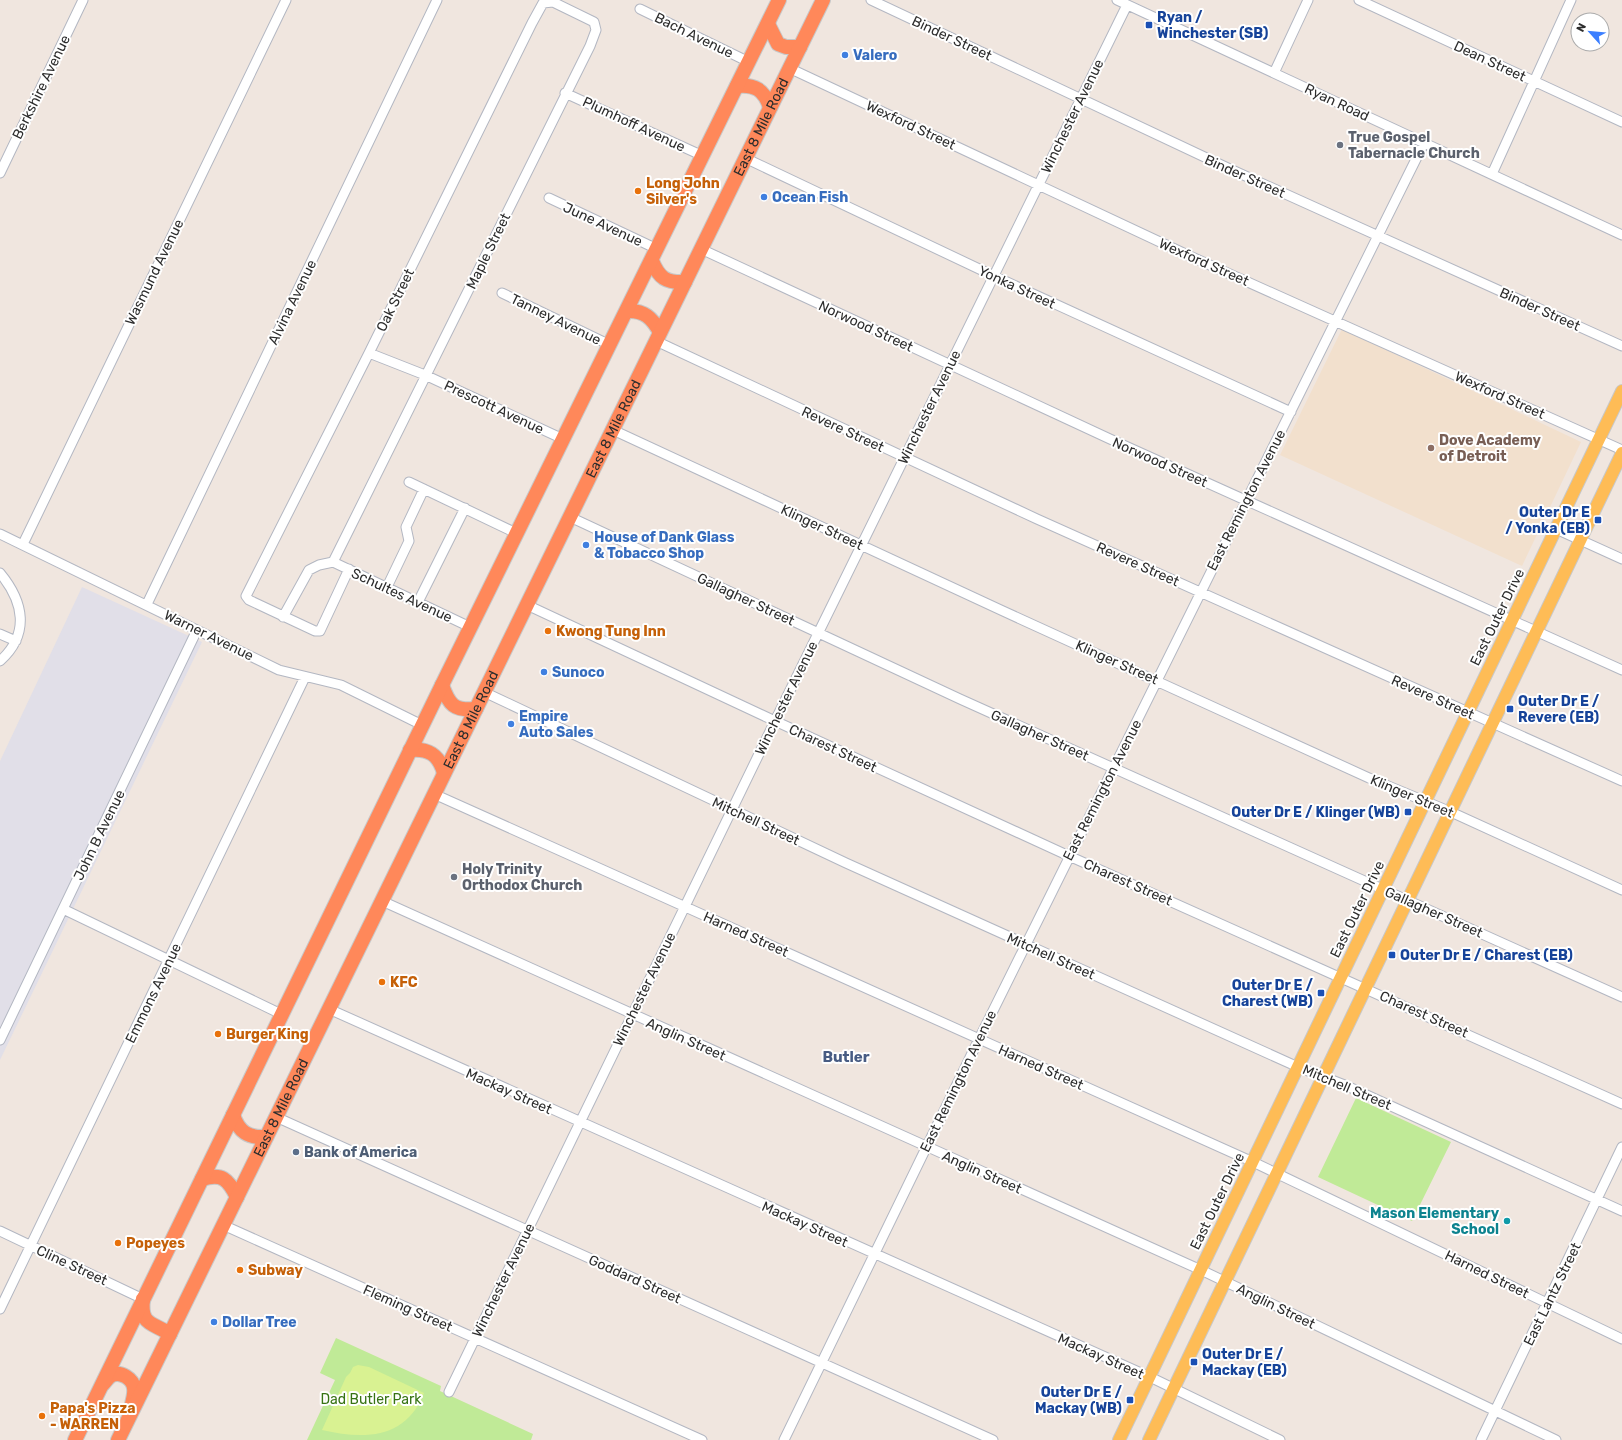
<svg xmlns="http://www.w3.org/2000/svg" width="1622" height="1440" font-family="Rubik,sans-serif">
<style>
.industrial{fill:#e1dfe8}
.education{fill:#f2e0cd}
.green{fill:#c0ea97}
.pitch{fill:#d9f292}
.lines{fill:none;stroke-linecap:round;stroke-linejoin:round}
.minor-casing{stroke:#b3b7c2;stroke-width:11}
.major-casing{stroke:#c8c8c8;stroke-width:14}
.highway-casing{stroke:#c8c8c8;stroke-width:16}
.minor{stroke:#fff;stroke-width:9}
.major{stroke:#febc56;stroke-width:12}
.highway{stroke:#ff885a;stroke-width:14}
.transit-dot{fill:#1a4fb4;stroke:#fff;stroke-width:1.5}
.shop-dot{fill:#3f7fe0;stroke:#fff;stroke-width:1.5}
.worship-dot{fill:#6b7280;stroke:#fff;stroke-width:1.5}
.food-dot{fill:#e8710a;stroke:#fff;stroke-width:1.5}
.education-dot{fill:#8d6e63;stroke:#fff;stroke-width:1.5}
.service-dot{fill:#5c6f8a;stroke:#fff;stroke-width:1.5}
.culture-dot{fill:#0f9aa8;stroke:#fff;stroke-width:1.5}
.labels{text-anchor:middle;stroke-width:4;stroke-linejoin:round;paint-order:stroke}
.transit-label{font-size:14px;font-weight:bold;fill:#164399;stroke:#fff;text-anchor:start}
.street-label{font-size:14px;fill:#2d2d2d;stroke:#fff}
.shop-label{font-size:14px;font-weight:bold;fill:#366cbe;stroke:#fff;text-anchor:start}
.worship-label{font-size:14px;font-weight:bold;fill:#5b616d;stroke:#fff;text-anchor:start}
.food-label{font-size:14px;font-weight:bold;fill:#c56008;stroke:#fff;text-anchor:start}
.education-label{font-size:14px;font-weight:bold;fill:#785e54;stroke:#fff;text-anchor:start}
.service-label{font-size:14px;font-weight:bold;fill:#4e5e75;stroke:#fff;text-anchor:start}
.culture-label{font-size:14px;font-weight:bold;fill:#0d838f;stroke:#fff;text-anchor:end}
.park-label{font-size:14px;fill:#377314;stroke:#fff}
.neighbourhood-label{font-size:15px;font-weight:bold;fill:#485c83;stroke:#fff}
</style>
<rect width="100%" height="100%" fill="#f0e6df"/>
<!-- industrial -->
<path class="industrial" d="M82 587 202 642 0 1060V761Z"/>
<!-- education -->
<path class="education" d="M1342 329 1581 442 1522 566 1280 455Z"/>
<!-- green -->
<path class="green" d="M1356 1098 1451 1142 1412 1221 1318 1177Z
M336 1338 441 1386 440 1391 533 1434 531 1440H307L335 1380 320 1373Z"/>
<!-- pitch -->
<path class="pitch" d="M358 1365 369 1367 424 1393C406 1439 365 1440 322 1430L346 1377 350 1373 353 1367Z"/>
<g class="lines">
<!-- minor casing -->
<g class="minor-casing">
<path id="minor" d="M871 0 1230 169 1622 346
M1117 0 1622 235
M1359 0 1622 122
M640 9 749 62
M789 68 1192 257 1622 450
M1274 73 1308 0
M565 93 703 156
M745 158 994 276 1291 412
M0 173 83 0
M1492 174 1571 0
M549 198 657 249
M701 249 1110 439 1622 670
M502 293 610 345
M656 341 1037 519 1622 781
M369 353 425 375 563 439
M613 430 1003 611 1369 778 1451 812 1622 890
M409 482 516 533
M570 517 960 699 1622 997
M1556 529 1622 559
M0 534 279 670 341 685 422 725
M23 544 286 0
M333 562 470 627
M0 573C24 602 30 634 0 661
M387 587 409 541 406 527 424 489
M418 602 465 508
M147 604 437 0
M527 605 775 721 1069 856 1622 1104
M283 617 309 570 319 565 333 562 590 46 596 30 594 22 553 2 543 3 532 23 369 353 246 596 249 600 315 631H320L349 569
M0 634 16 641
M484 692 846 863 1298 1067 1347 1086 1622 1211
M434 794 1253 1162 1622 1339
M382 901 1201 1270 1556 1440
M63 909 281 1014
M329 1009 1150 1377 1280 1440
M0 1040 197 630
M276 1117 993 1440
M223 1225 702 1440
M0 1231 143 1299
M0 1309 305 677
M449 1392 775 721 1127 5
M784 1440 979 1039 1424 143
M1481 1440 1622 1147"/>
</g>
<!-- major casing -->
<g class="major-casing">
<path id="major" d="M1119 1440 1622 391
M1149 1440 1622 453"/>
</g>
<!-- highway casing -->
<g class="highway-casing">
<g id="highway">
<path d="M768 24 778 44 786 47H800"/>
<path d="M737 86C755 84 764 90 770 107"/>
<path d="M652 261C659 278 666 283 685 282"/>
<path d="M627 311C644 310 652 318 660 332"/>
<path d="M442 685C449 705 454 711 476 709"/>
<path d="M410 750C429 748 439 755 444 773"/>
<path d="M233 1115C239 1132 248 1138 266 1137"/>
<path d="M202 1179C222 1173 228 1179 237 1197"/>
<path d="M143 1299C140 1326 152 1322 170 1334"/>
<path d="M103 1384C106 1381 108 1377 112 1375 121 1371 133 1379 134 1388 135 1393 133 1399 132 1404"/>
<path d="M75 1440 442 685 779 0"/>
<path id="s1" d="M118 1440 823 0"/>
</g>
</g>
<!-- minor -->
<use href="#minor" class="minor"/>
<!-- major -->
<use href="#major" class="major"/>
<!-- highway -->
<use href="#highway" class="highway"/>
</g>
<!-- markers -->
<g class="transit-dot">
<rect x="1145" y="21" width="8" height="8" rx="2"/>
<rect x="1594" y="516" width="8" height="8" rx="2"/>
<rect x="1506" y="705" width="8" height="8" rx="2"/>
<rect x="1404" y="808" width="8" height="8" rx="2"/>
<rect x="1388" y="951" width="8" height="8" rx="2"/>
<rect x="1317" y="989" width="8" height="8" rx="2"/>
<rect x="1190" y="1358" width="8" height="8" rx="2"/>
<rect x="1126" y="1396" width="8" height="8" rx="2"/>
</g>
<g class="shop-dot">
<circle cx="845" cy="55" r="4"/>
<circle cx="764" cy="197" r="4"/>
<circle cx="586" cy="545" r="4"/>
<circle cx="544" cy="672" r="4"/>
<circle cx="511" cy="724" r="4"/>
<circle cx="214" cy="1322" r="4"/>
</g>
<g class="worship-dot">
<circle cx="1340" cy="145" r="4"/>
<circle cx="454" cy="877" r="4"/>
</g>
<g class="food-dot">
<circle cx="638" cy="191" r="4"/>
<circle cx="548" cy="631" r="4"/>
<circle cx="382" cy="982" r="4"/>
<circle cx="218" cy="1034" r="4"/>
<circle cx="118" cy="1243" r="4"/>
<circle cx="240" cy="1270" r="4"/>
<circle cx="42" cy="1416" r="4"/>
</g>
<circle class="education-dot" cx="1431" cy="448" r="4"/>
<circle class="service-dot" cx="296" cy="1152" r="4"/>
<circle class="culture-dot" cx="1507" cy="1221" r="4"/>
<g class="labels">
<!-- transit labels -->
<g class="transit-label">
<text x="1157" y="22">Ryan /<tspan x="1157" dy="16">Winchester (SB)</tspan></text>
<text x="1590" y="517" text-anchor="end">Outer Dr E<tspan x="1590" dy="16">/ Yonka (EB)</tspan></text>
<text x="1518" y="706">Outer Dr E /<tspan x="1518" dy="16">Revere (EB)</tspan></text>
<text x="1400" y="817" text-anchor="end">Outer Dr E / Klinger (WB)</text>
<text x="1400" y="960">Outer Dr E / Charest (EB)</text>
<text x="1313" y="990" text-anchor="end">Outer Dr E /<tspan x="1313" dy="16">Charest (WB)</tspan></text>
<text x="1202" y="1359">Outer Dr E /<tspan x="1202" dy="16">Mackay (EB)</tspan></text>
<text x="1122" y="1397" text-anchor="end">Outer Dr E /<tspan x="1122" dy="16">Mackay (WB)</tspan></text>
</g>
<!-- street labels -->
<g class="street-label">
<text transform="translate(694 35) rotate(26)" y="5">Bach Avenue</text>
<text transform="translate(952 38) rotate(25)" y="5">Binder Street</text>
<text transform="translate(1490 61) rotate(25)" y="5">Dean Street</text>
<text transform="translate(41 87) rotate(-64)" y="5">Berkshire Avenue</text>
<text transform="translate(1337 102) rotate(25)" y="5">Ryan Road</text>
<text transform="translate(1072 116) rotate(-64)" y="5">Winchester Avenue</text>
<text transform="translate(634 124) rotate(25)" y="5">Plumhoff Avenue</text>
<text transform="translate(911 125) rotate(25)" y="5">Wexford Street</text>
<text dy="5" stroke="none"><textPath href="#s1" startOffset="1462">East 8 Mile Road</textPath></text>
<text transform="translate(1245 176) rotate(24)" y="5">Binder Street</text>
<text transform="translate(603 224) rotate(25)" y="5">June Avenue</text>
<text transform="translate(488 251) rotate(-64)" y="5">Maple Street</text>
<text transform="translate(1204 262) rotate(24)" y="5">Wexford Street</text>
<text transform="translate(154 272) rotate(-64)" y="5">Wasmund Avenue</text>
<text transform="translate(1017 287) rotate(25)" y="5">Yonka Street</text>
<text transform="translate(395 300) rotate(-64)" y="5">Oak Street</text>
<text transform="translate(292 302) rotate(-64)" y="5">Alvina Avenue</text>
<text transform="translate(1540 309) rotate(24)" y="5">Binder Street</text>
<text transform="translate(556 319) rotate(26)" y="5">Tanney Avenue</text>
<text transform="translate(866 326) rotate(25)" y="5">Norwood Street</text>
<text transform="translate(1500 395) rotate(24)" y="5">Wexford Street</text>
<text transform="translate(494 407) rotate(25)" y="5">Prescott Avenue</text>
<text transform="translate(929 407) rotate(-64)" y="5">Winchester Avenue</text>
<text dy="5" stroke="none"><textPath href="#s1" startOffset="1126">East 8 Mile Road</textPath></text>
<text transform="translate(843 429) rotate(25)" y="5">Revere Street</text>
<text transform="translate(1160 462) rotate(24)" y="5">Norwood Street</text>
<text transform="translate(1246 500) rotate(-63)" y="5">East Remington Avenue</text>
<text transform="translate(822 527) rotate(25)" y="5">Klinger Street</text>
<text transform="translate(1138 564) rotate(24)" y="5">Revere Street</text>
<text transform="translate(402 595) rotate(25)" y="5">Schultes Avenue</text>
<text transform="translate(746 599) rotate(25)" y="5">Gallagher Street</text>
<text transform="translate(1497 617) rotate(-64)" y="5">East Outer Drive</text>
<text transform="translate(209 635) rotate(26)" y="5">Warner Avenue</text>
<text transform="translate(1117 662) rotate(24)" y="5">Klinger Street</text>
<text transform="translate(1433 697) rotate(24)" y="5">Revere Street</text>
<text transform="translate(786 698) rotate(-64)" y="5">Winchester Avenue</text>
<text dy="5" stroke="none"><textPath href="#s1" startOffset="802">East 8 Mile Road</textPath></text>
<text transform="translate(1040 735) rotate(24)" y="5">Gallagher Street</text>
<text transform="translate(833 748) rotate(25)" y="5">Charest Street</text>
<text transform="translate(1102 790) rotate(-63)" y="5">East Remington Avenue</text>
<text transform="translate(1412 796) rotate(23)" y="5">Klinger Street</text>
<text transform="translate(756 821) rotate(25)" y="5">Mitchell Street</text>
<text transform="translate(99 835) rotate(-64)" y="5">John B Avenue</text>
<text transform="translate(1128 882) rotate(24)" y="5">Charest Street</text>
<text transform="translate(1357 909) rotate(-64)" y="5">East Outer Drive</text>
<text transform="translate(1434 912) rotate(24)" y="5">Gallagher Street</text>
<text transform="translate(746 934) rotate(24)" y="5">Harned Street</text>
<text transform="translate(1051 956) rotate(24)" y="5">Mitchell Street</text>
<text transform="translate(644 989) rotate(-64)" y="5">Winchester Avenue</text>
<text transform="translate(153 993) rotate(-64)" y="5">Emmons Avenue</text>
<text transform="translate(1424 1014) rotate(24)" y="5">Charest Street</text>
<text transform="translate(686 1039) rotate(24)" y="5">Anglin Street</text>
<text transform="translate(1041 1067) rotate(24)" y="5">Harned Street</text>
<text transform="translate(958 1081) rotate(-64)" y="5">East Remington Avenue</text>
<text transform="translate(1347 1087) rotate(23)" y="5">Mitchell Street</text>
<text transform="translate(509 1091) rotate(24)" y="5">Mackay Street</text>
<text dy="5" stroke="none"><textPath href="#s1" startOffset="370">East 8 Mile Road</textPath></text>
<text transform="translate(982 1172) rotate(24)" y="5">Anglin Street</text>
<text transform="translate(1217 1201) rotate(-64)" y="5">East Outer Drive</text>
<text transform="translate(805 1224) rotate(24)" y="5">Mackay Street</text>
<text transform="translate(72 1265) rotate(25)" y="5">Cline Street</text>
<text transform="translate(1487 1274) rotate(26)" y="5">Harned Street</text>
<text transform="translate(635 1279) rotate(24)" y="5">Goddard Street</text>
<text transform="translate(503 1280) rotate(-64)" y="5">Winchester Avenue</text>
<text transform="translate(1552 1294) rotate(-64)" y="5">East Lantz Street</text>
<text transform="translate(1276 1306) rotate(26)" y="5">Anglin Street</text>
<text transform="translate(408 1308) rotate(24)" y="5">Fleming Street</text>
<text transform="translate(1101 1356) rotate(24)" y="5">Mackay Street</text>
</g>
<!-- shop labels -->
<g class="shop-label">
<text x="853" y="60">Valero</text>
<text x="772" y="202">Ocean Fish</text>
<text x="594" y="542">House of Dank Glass<tspan x="594" dy="16">&amp; Tobacco Shop</tspan></text>
<text x="552" y="677">Sunoco</text>
<text x="519" y="721">Empire<tspan x="519" dy="16">Auto Sales</tspan></text>
<text x="222" y="1327">Dollar Tree</text>
</g>
<!-- worship labels -->
<g class="worship-label">
<text x="1348" y="142">True Gospel<tspan x="1348" dy="16">Tabernacle Church</tspan></text>
<text x="462" y="874">Holy Trinity<tspan x="462" dy="16">Orthodox Church</tspan></text>
</g>
<!-- food labels -->
<g class="food-label">
<text x="646" y="188">Long John<tspan x="646" dy="16">Silver's</tspan></text>
<text x="556" y="636">Kwong Tung Inn</text>
<text x="390" y="987">KFC</text>
<text x="226" y="1039">Burger King</text>
<text x="126" y="1248">Popeyes</text>
<text x="248" y="1275">Subway</text>
<text x="50" y="1413">Papa's Pizza<tspan x="50" dy="16">- WARREN</tspan></text>
</g>
<!-- education labels -->
<g class="education-label">
<text x="1439" y="445">Dove Academy<tspan x="1439" dy="16">of Detroit</tspan></text>
</g>
<!-- service labels -->
<g class="service-label">
<text x="304" y="1157">Bank of America</text>
</g>
<!-- culture labels -->
<g class="culture-label">
<text x="1499" y="1218">Mason Elementary<tspan x="1499" dy="16">School</tspan></text>
</g>
<!-- park labels -->
<g class="park-label">
<text x="371" y="1404">Dad Butler Park</text>
</g>
<!-- neighbourhood labels -->
<g class="neighbourhood-label">
<text x="846" y="1062">Butler</text>
</g>
</g>
<!-- north arrow -->
<g transform="translate(1590 32) rotate(297)"><circle r="19" fill="#ffffff" stroke="#ababab"/>
<path d="M0-3L7 15L0 10L-7 15Z" fill="#3c7fff"/>
<text y="-6" font-size="11" font-weight="bold" text-anchor="middle" fill="#2d2d2d">N</text>
</g>
</svg>
